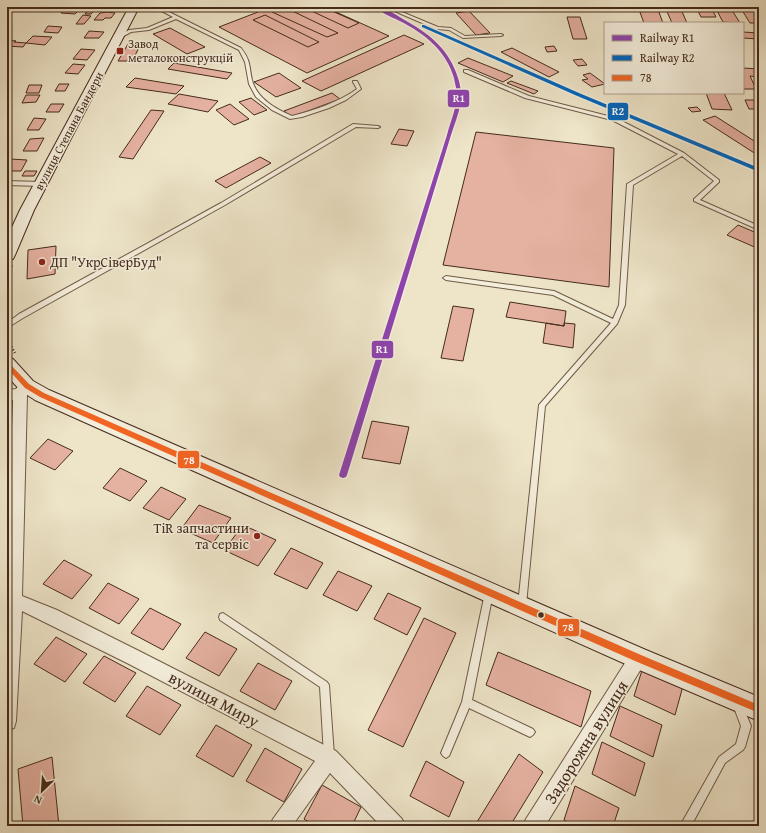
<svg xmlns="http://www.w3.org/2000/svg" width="766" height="833" font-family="'Gentium Book Plus',serif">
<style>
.building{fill:#e5b1a1;stroke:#452b1b}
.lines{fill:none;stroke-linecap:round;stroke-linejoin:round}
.lane-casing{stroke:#6f5a46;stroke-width:2}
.street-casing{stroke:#6f5a46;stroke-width:2}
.secondary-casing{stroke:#452b1b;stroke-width:2}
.path-far1{stroke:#452b1b;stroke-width:2;stroke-dasharray:1 1.5;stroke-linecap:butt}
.path{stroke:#452b1b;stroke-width:2.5;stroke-dasharray:1 2;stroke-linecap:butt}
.lane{fill:#f4eedc;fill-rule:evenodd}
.street{fill:#f4eedc;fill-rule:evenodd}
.secondary{fill:#f4eedc;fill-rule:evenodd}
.bus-1-casing{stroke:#f4eedc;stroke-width:3}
.bus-1{fill:#f26522;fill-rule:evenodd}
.rail-1-casing{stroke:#f4eedc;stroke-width:3}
.rail-2-casing{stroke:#f4eedc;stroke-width:3}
.rail-1{fill:#8e44ad;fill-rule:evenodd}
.rail-2{fill:#0065bd;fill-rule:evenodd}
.poi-dot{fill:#8f2418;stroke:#f4eedc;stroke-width:1.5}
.bus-dot{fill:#452b1b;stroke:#f4eedc;stroke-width:1.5}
.labels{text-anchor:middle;stroke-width:3;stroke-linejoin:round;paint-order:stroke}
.far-poi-label{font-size:12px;fill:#452b1b;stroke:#f4eedc;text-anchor:start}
.far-street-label{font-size:12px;fill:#452b1b;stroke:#f4eedc}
.poi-label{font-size:14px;fill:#452b1b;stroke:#f4eedc;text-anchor:start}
.near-street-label{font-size:17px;fill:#452b1b;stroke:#f4eedc}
.line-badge{stroke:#f4eedc;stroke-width:1.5}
.badge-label{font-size:11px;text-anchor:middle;font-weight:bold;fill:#fff}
</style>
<rect width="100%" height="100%" fill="#eee5c9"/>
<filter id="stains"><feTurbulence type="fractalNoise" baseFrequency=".005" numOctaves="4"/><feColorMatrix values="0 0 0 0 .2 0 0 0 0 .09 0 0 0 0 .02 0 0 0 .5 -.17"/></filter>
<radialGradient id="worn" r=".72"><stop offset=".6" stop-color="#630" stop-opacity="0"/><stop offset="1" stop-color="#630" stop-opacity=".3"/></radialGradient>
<!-- building -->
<path class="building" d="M91 7H97L91 14H85Z
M247 7H325L389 36 307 73 219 27 258 12Z
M284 7 338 33 327 37 272 12Z
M303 7H323L359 23 348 28Z
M565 7H579L580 11H566Z
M598 7H610L611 11H599Z
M638 7H657L663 23H644Z
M665 7H680L687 23H672Z
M696 7H711L716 17H701Z
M715 7H730L740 23 723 22Z
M740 7H754L759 15V26L756 23H750Z
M65 9 79 10 75 14 61 13Z
M469 11 490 33 476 35 456 13Z
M100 13 107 12 115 13 111 18H105L103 20H94Z
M83 15 91 16 84 24H76Z
M265 15 319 42 308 47 253 20Z
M567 17H580L587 39H573Z
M48 26 62 27 58 33 44 32Z
M170 28 205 47 187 54 153 34Z
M89 31 104 32 99 38H84Z
M743 32 759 33V39L743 38Z
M404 35 424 44 321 91 302 81Z
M33 36 52 37 45 45 26 43Z
M7 40 16 41 14 42 26 43 23 47 7 46Z
M128 44H141L132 61H118Z
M554 46 557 51 547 52 545 47Z
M512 48 559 72 549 77 501 52Z
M81 49 95 50 87 60 73 59Z
M468 58 513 76 503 82 458 63Z
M582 59 587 65 578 66 573 60Z
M174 63 232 73 227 79 168 69Z
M73 64 85 65 78 74 65 73Z
M743 68 759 69V77L750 76 756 89H743Z
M279 73 301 88 276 97 254 82Z
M590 73 605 84 592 87 582 80 588 79 583 75Z
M135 78 184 86 176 94 126 87Z
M511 81 538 91 534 94 507 83Z
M59 84H69L65 91H55Z
M29 85H42L39 93H26Z
M332 93 340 99 292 117 284 111Z
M706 93H724L732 110 712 109Z
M179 94 218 101 208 112 168 104Z
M26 95H40L36 102 22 103Z
M251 98 267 110 254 115 239 102Z
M745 100H759V109H749Z
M51 104H64L59 112H46Z
M230 104 249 119 234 125 216 110Z
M697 107 701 111 692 112 688 108Z
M151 110 164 111 133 159 119 157Z
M715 116 759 144V156L703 120Z
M34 118 46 119 39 130H27Z
M399 129 414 131 407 146 391 144Z
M476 132 614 148 609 287 443 265Z
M44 138 37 151H23L30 139Z
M260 157 271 163 226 188 215 181Z
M10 159 27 160 21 171H7V164Z
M25 171H37L34 176H22Z
M738 225 759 234V249L727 235Z
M56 246 55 274 27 279 28 250Z
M510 302 566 311 564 326 506 317Z
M453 306 474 309 463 361 441 358Z
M546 323 564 326V323L575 324 573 348 543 343Z
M372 421 409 427 400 464 362 458Z
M48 439 73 451 55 470 30 458Z
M120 468 147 481 130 501 103 488Z
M161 487 186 499 169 520 143 508Z
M199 505 231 518 213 543 181 529Z
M243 525 276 540 258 566 224 550Z
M291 548 323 563 307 589 274 574Z
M64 560 92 575 72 599 43 584Z
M338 571 372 586 357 611 323 595Z
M108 583 139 599 119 624 89 608Z
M388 593 421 608 407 635 374 619Z
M150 608 181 624 163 650 131 633Z
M424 618 456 633 403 747 368 730Z
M205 632 237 649 219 676 186 658Z
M56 637 87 654 65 682 34 664Z
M498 652 591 691 581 727 486 685Z
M104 656 136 673 115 702 83 683Z
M258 663 292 681 275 710 240 691Z
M643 667 683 686 675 715 634 696Z
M147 686 181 705 160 735 126 716Z
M620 706 662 725 653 757 610 736Z
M216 725 252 745 233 777 196 756Z
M602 742 645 763 635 796 592 774Z
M265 748 302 769 284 802 246 781Z
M519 754 543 772 510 826H483L477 822Z
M52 757 59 826H23L18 769Z
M426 761 464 782 449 817 410 796Z
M322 785 361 807 352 826H315L304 819Z
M575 786 619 808 613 826H575L564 820Z"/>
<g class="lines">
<!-- lane casing -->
<g class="lane-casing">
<path id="lane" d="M154 7H159L241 48C251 61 249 66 252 80 257 99 276 109 292 116 315 110 337 103 357 89L353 82V81H357L361 89 346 100 329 108 302 117 290 119 272 110 256 97 249 84 245 62 239 50 176 19 149 30 131 32 120 38H118V36L129 30 147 28 173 17Z
M385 7H390L438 27 451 28 465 36 501 34 503 35 501 36 463 38 449 30 436 29Z
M464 70H468L529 96 616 118 684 153 719 180V182L700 200 759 226V230L694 201V199L714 181 682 156 633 185 625 305 617 324 545 406 526 605 525 608 522 609 519 608 518 605 539 405 611 323 553 295 446 280 443 278 446 276 554 291 613 319 619 305 627 184 678 154 612 120 525 98 464 72Z
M353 124 378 126 380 127 378 128 356 127 225 205 23 318 7 328V323L19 314 221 203Z
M7 181 41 182 44 184 41 186 7 185Z
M489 589 492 590 493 593 472 700 533 729 535 732 533 735 530 737 469 708 449 756 446 758 443 756 441 753 462 702 485 593 486 590Z
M223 613 327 682 329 685 334 756 332 759 329 761 326 759 324 756 320 687 220 620 219 617 220 614Z
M738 700 741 702 751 726 745 747 743 750 725 763 691 826H680L719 757 736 744 741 726 733 705 735 702Z"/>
</g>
<!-- street casing -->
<g class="street-casing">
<path id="street" d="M27 381 32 382 34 386 27 395 22 596 57 610 139 651 336 751 402 819 405 826H381L330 773 292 826H270L273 819 315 761 127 663 22 611 16 721 14 728 7 730V562L13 400H7V390L16 389 22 382Z
M638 649 644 652 647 658 644 664 545 826H523L526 819 632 652Z"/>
</g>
<!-- secondary casing -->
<g class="secondary-casing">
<path id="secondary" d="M129 7H139L34 210 15 255 13 259 7 260V238L20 210Z
M7 358 13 359 33 381 49 390 646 650 759 697V721L630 666 35 400 21 391 7 376Z"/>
</g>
<!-- path-far1 -->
<path class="path-far1" d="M7 278 12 265"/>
<!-- path -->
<path class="path" d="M7 339 15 353"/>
<!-- lane -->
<use href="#lane" class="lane"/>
<!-- street -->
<use href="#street" class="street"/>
<!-- secondary -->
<use href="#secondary" class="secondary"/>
<!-- bus-1 casing -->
<g class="bus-1-casing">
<path id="bus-1" d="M7 362 9 363 29 384 44 393 641 655 759 705V713L635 661 40 397 25 388 7 368Z"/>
</g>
<!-- bus-1 -->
<use href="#bus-1" class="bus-1"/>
<!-- rail-1 casing -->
<g class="rail-1-casing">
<path id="rail-1" d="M374 7C385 7 398 16 408 22 431 35 450 51 458 78 460 84 461 90 461 96 461 109 455 122 451 135L347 475 346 477 343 478 340 477 339 475 447 135C450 122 456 110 457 96 457 90 455 84 454 78 447 54 430 38 409 26 398 19 384 15 374 7Z"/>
</g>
<!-- rail-2 casing -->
<g class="rail-2-casing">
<path id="rail-2" d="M422 25H424L579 93 759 168V172L575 95 422 27Z"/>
</g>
<!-- rail-1 -->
<use href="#rail-1" class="rail-1"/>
<!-- rail-2 -->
<use href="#rail-2" class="rail-2"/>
</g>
<!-- markers -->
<g class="poi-dot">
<rect x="116" y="47" width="8" height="8" rx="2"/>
<circle cx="42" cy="262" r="4"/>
<circle cx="257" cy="536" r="4"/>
</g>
<circle class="bus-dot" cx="541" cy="615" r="3.5"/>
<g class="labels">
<!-- far-poi labels -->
<g class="far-poi-label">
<text x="128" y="48">Завод<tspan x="128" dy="14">металоконструкцій</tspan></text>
</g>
<!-- far-street labels -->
<g class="far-street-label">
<text transform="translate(69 131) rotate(-62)" y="4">вулиця Степана Бандери</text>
</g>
<!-- poi labels -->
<g class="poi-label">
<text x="50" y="267">ДП "УкрСіверБуд"</text>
<text x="249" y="533" text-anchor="end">TiR запчастини<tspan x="249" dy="16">та сервіс</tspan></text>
</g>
<!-- near-street labels -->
<g class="near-street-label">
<text transform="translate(214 699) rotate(28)" y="6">вулиця Миру</text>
<text transform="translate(586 742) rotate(-58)" y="6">Задорожна вулиця</text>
</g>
</g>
<g class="line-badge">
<rect x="447" y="89" width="23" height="19" rx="4" fill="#8e44ad"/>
<rect x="607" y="102" width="22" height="19" rx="4" fill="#0065bd"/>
<rect x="371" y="340" width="23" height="19" rx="4" fill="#8e44ad"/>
<rect x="177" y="450" width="23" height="19" rx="4" fill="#f26522"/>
<rect x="557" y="618" width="23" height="19" rx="4" fill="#f26522"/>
</g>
<g class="badge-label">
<text x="459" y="102">R1</text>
<text x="618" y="115">R2</text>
<text x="382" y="353">R1</text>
<text x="189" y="464">78</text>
<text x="568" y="631">78</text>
</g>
<!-- margin -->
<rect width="766" height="833" fill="none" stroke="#eee5c9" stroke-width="24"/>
<rect x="8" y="8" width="750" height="817" fill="none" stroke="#452b1b" stroke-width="2"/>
<rect x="12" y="12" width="742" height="809" fill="none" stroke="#452b1b"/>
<!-- legend -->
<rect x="604" y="22" width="140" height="72" fill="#f4eedc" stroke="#aea08f"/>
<rect x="612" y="35" width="20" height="6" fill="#8e44ad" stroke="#aea08f"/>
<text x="640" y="42" font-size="12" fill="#452b1b">Railway R1</text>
<rect x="612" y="55" width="20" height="6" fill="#0065bd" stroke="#aea08f"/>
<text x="640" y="62" font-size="12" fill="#452b1b">Railway R2</text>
<rect x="612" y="75" width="20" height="6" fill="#f26522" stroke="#aea08f"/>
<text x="640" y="82" font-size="12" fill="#452b1b">78</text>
<!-- north arrow -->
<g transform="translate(42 791) rotate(205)" stroke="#f4eedc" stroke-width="3" paint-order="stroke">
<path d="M0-3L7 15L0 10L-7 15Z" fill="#452b1b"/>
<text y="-6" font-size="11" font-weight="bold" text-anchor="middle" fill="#452b1b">N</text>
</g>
<rect width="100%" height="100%" filter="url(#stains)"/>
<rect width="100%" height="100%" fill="url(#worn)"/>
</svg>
